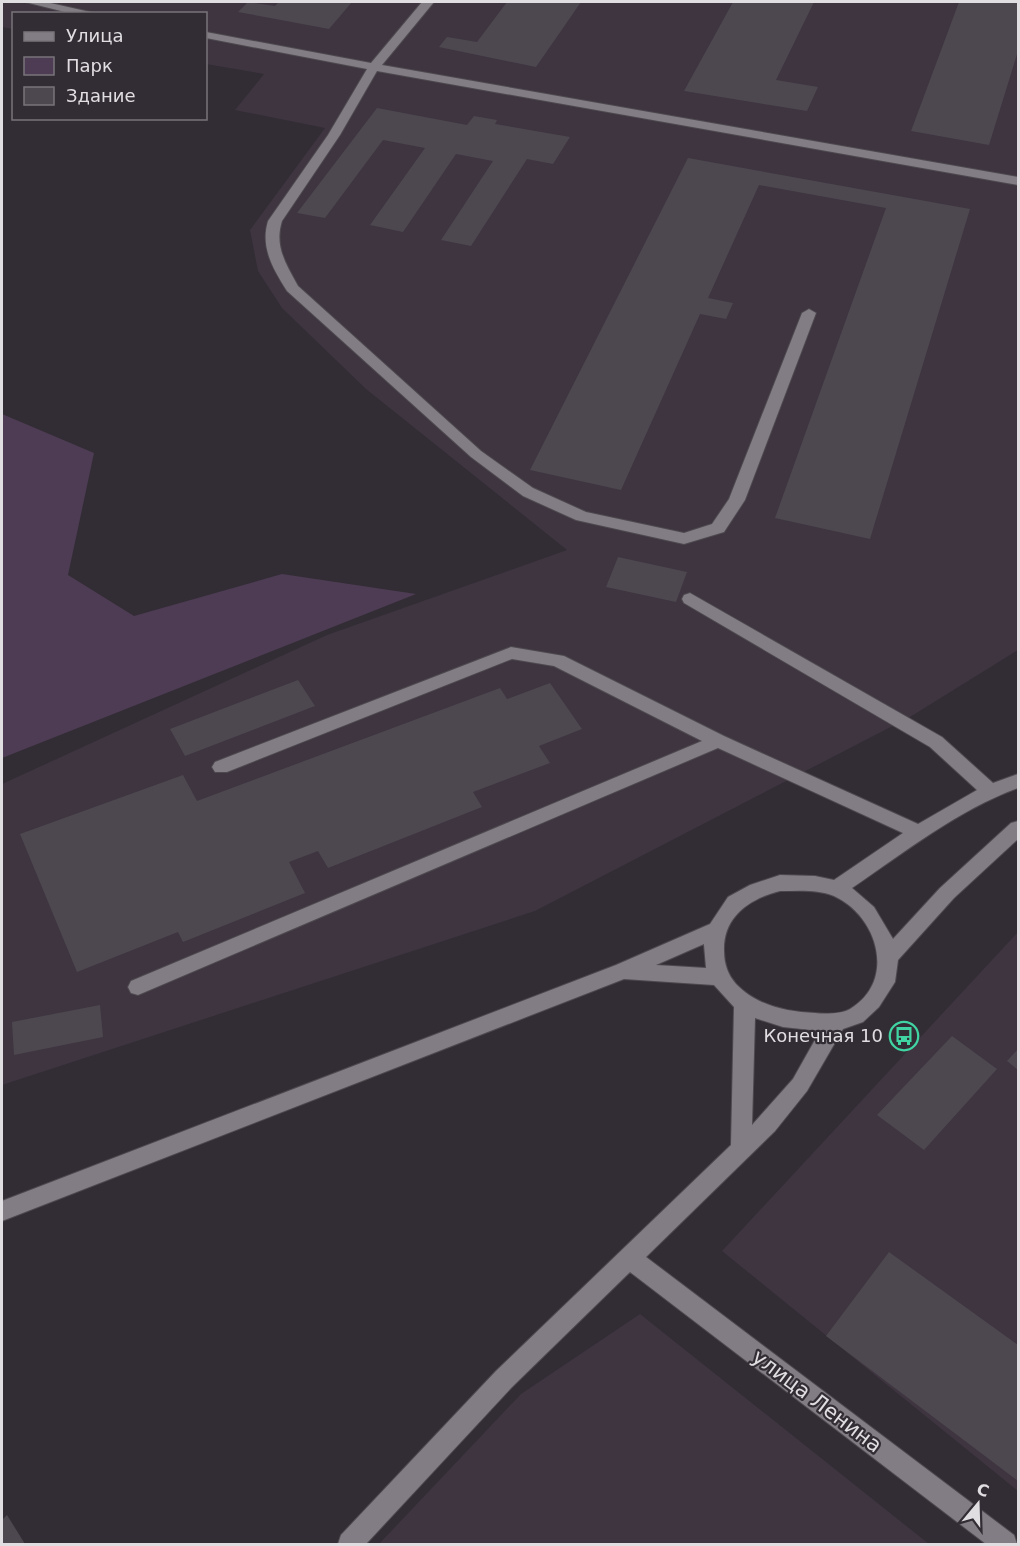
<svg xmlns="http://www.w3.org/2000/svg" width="1020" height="1546" font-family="'DejaVu Sans',sans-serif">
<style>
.built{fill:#3e3541}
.green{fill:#4e3c55}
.building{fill:#4d484f}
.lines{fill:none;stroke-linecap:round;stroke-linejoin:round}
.minor-casing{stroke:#4e494f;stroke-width:2}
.minor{fill:#827c84;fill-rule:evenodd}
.labels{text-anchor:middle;stroke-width:4.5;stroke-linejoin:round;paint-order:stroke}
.poi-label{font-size:18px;fill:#e1dee2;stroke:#322d34;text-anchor:end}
.near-street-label{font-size:21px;fill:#e1dee2;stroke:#322d34}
</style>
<rect width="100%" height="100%" fill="#322d34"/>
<!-- built -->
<path class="built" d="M2 2H1018V650L910 717 535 911 2 1085V784L327 635 567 550 366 389 282 308 258 271 250 230 325 128 235 110 264 74 206 64V14H14L13 29 2 27Z
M1018 932V1491L722 1251Z
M640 1314 929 1544H379L521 1394Z"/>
<!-- green -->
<path class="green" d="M2 414 94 453 68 575 134 616 282 574 416 594 2 758Z"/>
<!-- building -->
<path class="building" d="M248 2 275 6 279 2H352L329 29 238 12Z
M507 2H581L536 67 439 47 447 37 477 42Z
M733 2H814L776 80 818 87 807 111 684 91Z
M959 2H1018V51L989 145 911 131Z
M377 108 467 125 474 116 497 120 495 124 570 137 553 164 527 159 471 246 441 240 493 161 456 154 403 232 370 225 425 148 383 140 325 218 297 213Z
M688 158 970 209 870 539 775 518 886 208 759 185 708 298 733 303 726 319 700 314 621 490 530 470Z
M618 557 687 572 676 602 606 587Z
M298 680 315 706 185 756 170 729Z
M550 683 582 729 539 746 550 763 473 792 482 807 328 868 318 851 289 862 305 893 183 942 178 932 77 972 20 834 183 775 197 801 500 688 507 699Z
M100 1005 103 1037 14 1055 12 1022Z
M952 1036 997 1069 924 1150 877 1115Z
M1018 1049V1070L1007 1061Z
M889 1252 1018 1345V1481L826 1336Z
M7 1515 25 1544H2V1520Z"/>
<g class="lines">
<!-- minor casing -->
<g class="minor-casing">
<path id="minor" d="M25 2H46L99 14H73Z
M422 2H434L382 65 1018 177V185L377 71 340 135 282 221C274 246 286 264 298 286L481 451 533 488 586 512 684 533 712 524 729 499 802 313 809 309 816 313 745 500 724 532 684 544 576 520 523 496 471 457 287 291C273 269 260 247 268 221L328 135 367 69 206 38V32L371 63Z
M690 593 942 737 993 783 1018 774V788C958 810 905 852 852 888L874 907 893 939 940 888 1011 823 1018 821V839L954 898 898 960 895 982 879 1007 863 1022 843 1029 807 1091 775 1131 646 1257 1014 1535 1017 1544H986L630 1272 512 1387 366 1544H338L341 1535 496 1371 731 1145 734 1007 714 985 624 979 2 1221V1201L616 965 710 924 728 897 750 885 780 875 815 876 834 880 903 833 718 748 138 995 131 993 128 987 131 981 702 741 554 666 512 659 227 772H215L212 767 215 762 511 647 564 656 724 736 918 824 977 790 930 747 684 603 682 599 684 595ZM780 891C798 891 817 889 834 896 878 916 897 981 850 1009 841 1014 825 1014 815 1013 786 1012 756 1005 736 984 728 975 724 964 724 951 723 917 749 899 780 891ZM704 945 706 968 656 965 704 944ZM755 1018 783 1027 820 1031 793 1079 752 1125Z"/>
</g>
<!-- minor -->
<use href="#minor" class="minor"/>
</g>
<!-- icons -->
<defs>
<g id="bus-ring" transform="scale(1.5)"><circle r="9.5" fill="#322d34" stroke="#40d4a2" stroke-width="1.5"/><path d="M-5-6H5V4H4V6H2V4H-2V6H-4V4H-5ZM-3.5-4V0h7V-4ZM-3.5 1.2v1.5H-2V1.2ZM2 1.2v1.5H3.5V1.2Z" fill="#40d4a2"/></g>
</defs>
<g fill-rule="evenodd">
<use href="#bus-ring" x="904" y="1036"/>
</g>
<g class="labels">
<!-- poi labels -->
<g class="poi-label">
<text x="883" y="1042">Конечная 10</text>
</g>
<!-- near-street labels -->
<g class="near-street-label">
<text transform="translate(817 1401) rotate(37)" y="7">улица Ленина</text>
</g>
</g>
<!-- border -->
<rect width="1020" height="1546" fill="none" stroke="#e1dee2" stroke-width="6"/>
<!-- legend -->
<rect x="12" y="12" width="195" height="108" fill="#322d34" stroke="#78747a" stroke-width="1.5"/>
<rect x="24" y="32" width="30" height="9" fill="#827c84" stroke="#78747a" stroke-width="1.5"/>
<text x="66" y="42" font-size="18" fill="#e1dee2">Улица</text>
<rect x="24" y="57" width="30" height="18" fill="#4e3c55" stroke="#78747a" stroke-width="1.5"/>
<text x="66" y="72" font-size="18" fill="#e1dee2">Парк</text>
<rect x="24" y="87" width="30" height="18" fill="#4d484f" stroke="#78747a" stroke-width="1.5"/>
<text x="66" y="102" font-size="18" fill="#e1dee2">Здание</text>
<!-- north arrow -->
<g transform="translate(978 1504) rotate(19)" stroke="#322d34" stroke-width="4.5" paint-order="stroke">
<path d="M0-4.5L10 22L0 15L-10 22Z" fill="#e1dee2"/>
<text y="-9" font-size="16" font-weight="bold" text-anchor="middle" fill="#e1dee2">С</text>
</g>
</svg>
